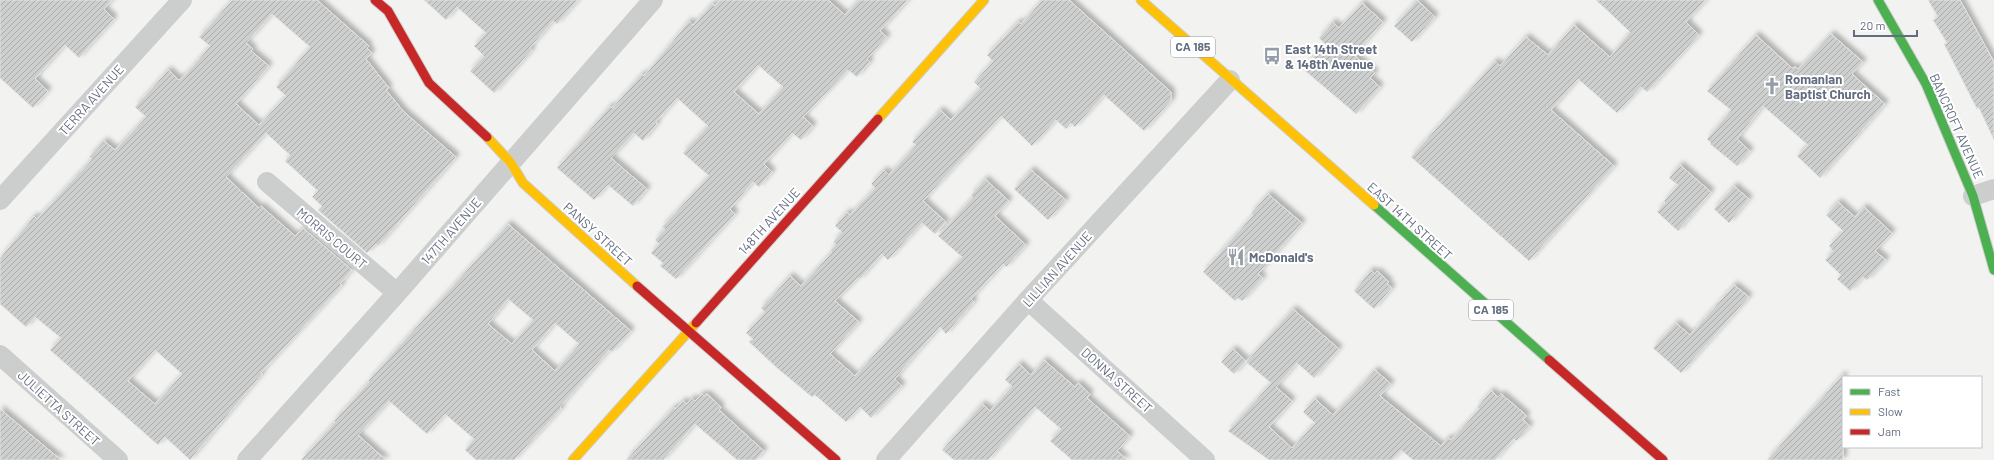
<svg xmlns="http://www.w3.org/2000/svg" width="1994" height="460" font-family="Barlow,sans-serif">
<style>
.building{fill:url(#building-hatch);stroke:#e2e2e0;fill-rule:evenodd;filter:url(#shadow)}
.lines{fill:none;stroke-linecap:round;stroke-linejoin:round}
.fast-casing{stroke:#cecfcf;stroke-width:11}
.slow-casing{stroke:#cecfcf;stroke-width:11}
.jam-casing{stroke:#cecfcf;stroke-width:11}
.street{stroke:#cccdcd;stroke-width:20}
.fast{stroke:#4caf50;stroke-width:9}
.slow{stroke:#ffc107;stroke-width:9}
.jam{stroke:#c62828;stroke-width:9}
.labels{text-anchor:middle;stroke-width:4;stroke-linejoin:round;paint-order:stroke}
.shield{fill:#fff;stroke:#9199a6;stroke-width:1}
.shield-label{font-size:12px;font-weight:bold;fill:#626d80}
.poi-label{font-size:13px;font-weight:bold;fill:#626d80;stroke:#fff;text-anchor:start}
.street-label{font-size:13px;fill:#626d80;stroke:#fff}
</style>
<defs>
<pattern id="building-hatch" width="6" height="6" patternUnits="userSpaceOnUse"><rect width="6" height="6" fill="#cdcfce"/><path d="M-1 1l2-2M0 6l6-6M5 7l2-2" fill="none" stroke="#aaacac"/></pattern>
<filter id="shadow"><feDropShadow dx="3.5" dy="-3.5" stdDeviation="2" flood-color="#0004"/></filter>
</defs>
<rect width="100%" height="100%" fill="#f2f3f0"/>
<!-- building -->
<path class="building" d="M0 0H112L104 9 114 19 79 58 65 45 40 73 35 79 48 91 33 108 0 78Z
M232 0H317L369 46 367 48 372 53 366 59 389 88 386 90 404 112 456 157 378 246 376 244 367 253 318 210 322 206 312 197 318 191 285 161 290 155 266 133 226 177 259 208 261 206 295 236 303 228 352 270 340 284 342 285 261 373 262 374 190 460 165 437 158 445 50 350 61 338 35 317 26 327 0 304V258L34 216 37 219 92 159 89 157 104 141 115 150 146 117 135 107 168 70 179 80 186 74 210 46 199 37ZM272 14 310 47 276 87 286 96 259 125 236 104 269 66 251 51 253 49 246 43ZM155 350 182 374 155 404 128 381Z
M424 0H578L557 24 553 21 530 48 532 50 494 93 470 71 484 56 474 46 486 33 457 7 446 20Z
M720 0H828L845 15 859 0H908L880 31 887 37 867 59 870 62 857 77 848 70 803 117 813 126 801 140 792 133 764 164 772 172 759 187 753 182 730 209 735 214 676 279 660 266 663 263 651 253 659 244 655 240 665 229 662 227 709 176 683 153 708 126 677 98 656 122 657 124 643 141 634 133 611 158 647 189 633 206 608 185 594 200 557 168 610 106 612 108 642 74 644 76 689 21 693 25 712 4 715 6ZM758 65 783 87 759 114 734 92Z
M1042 0H1069L1171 92V101L1144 131 1104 95 1075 127 1071 123 1066 129 1056 120 1032 146 1001 116 923 201 946 222 935 234 922 223 888 260 882 254 860 279 858 278 835 301 859 322 830 354 855 376 925 298 962 257 938 236 973 197 971 195 985 179 1009 201 995 216 1026 245 1006 267 1003 264 971 299 974 302 946 334 940 327 913 357 895 379 902 386 871 418 860 407 846 422 815 395 812 397 777 368 749 342 753 339 746 333 765 312 761 308 790 276 801 286 832 252 830 251 836 244 833 242 842 232 835 226 847 212 850 215 875 188 871 184 884 170 889 175 916 145 912 142 940 110 951 120 980 88 974 82 993 61 987 55 1018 22 1021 24Z
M1417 0 1435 17 1412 42 1394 26Z
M1596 0H1706L1686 22 1699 35 1647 92 1641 87 1617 113 1578 79 1551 110 1614 166 1529 261 1411 157 1495 61 1500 66 1526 37 1548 55 1574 25 1610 57 1630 32Z
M1928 0H1960L1994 62V140L1979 108 1977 109 1944 44 1947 43 1933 20 1938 17Z
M1362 3 1383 22 1354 55 1375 73 1370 78 1380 87 1356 114 1303 69 1325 44 1319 38 1333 22 1339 28Z
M1831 34 1863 62 1852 74 1885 104 1820 178 1797 156 1808 145 1763 106 1737 139 1750 151 1737 166 1710 144 1711 143 1707 139 1731 110 1707 91 1756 35 1792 68 1795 67 1798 69Z
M1680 165 1711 192 1678 231 1657 212 1665 203 1664 201 1678 185 1669 178Z
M1031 170 1066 200 1048 220 1014 189Z
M1734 186 1749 199 1729 223 1714 209Z
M1268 194 1302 223 1258 274 1263 278 1242 301 1238 298 1235 301 1203 272 1253 215 1251 213Z
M1838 202 1855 217 1864 207 1892 233 1875 251 1886 260 1867 280 1863 277 1850 291 1837 279 1841 275 1825 260 1833 251 1829 246 1843 231 1826 215Z
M508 224 631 331 612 352 609 350 560 407 561 409 514 460H476L465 450 474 439 445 414 427 434 389 401 358 435 386 460H301L335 422 334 421 369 382 368 381ZM508 299 533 320 512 344 488 324ZM555 323 579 344 555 371 532 350Z
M1371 270 1375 274 1377 271 1389 282 1387 284 1392 288 1374 309 1354 291Z
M1734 285 1749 297 1681 373 1653 348 1676 323 1690 335Z
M1293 309 1339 349 1314 378 1297 363 1276 387 1292 401 1269 427 1292 448 1315 423 1303 412 1315 399 1333 415 1375 370 1391 384 1380 396 1441 446 1448 438 1451 440 1479 409 1477 407 1491 391 1498 397 1501 394 1512 403 1527 416 1523 420 1530 426 1516 441 1514 439 1495 460H1413L1401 450 1392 460H1269L1228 431 1271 383 1246 362Z
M1233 349 1246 361 1234 374 1221 362Z
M1044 360 1075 387 1078 383 1090 394 1087 398 1130 436 1117 451 1127 460H1072L1050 441 1061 429 1035 407 988 460H954L942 450 982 404 990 411 1012 386 1005 380 1019 364 1031 375Z
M1843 374V460H1767Z
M702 394 704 396 707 394 721 407 719 410 764 451 756 460H737L695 424 663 460H626L674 407 675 409 683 401 687 404 692 398 695 401Z
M0 409 61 460H0Z"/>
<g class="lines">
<!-- fast casing -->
<g class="fast-casing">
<path id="fast" d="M1878 0 1926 84 1973 196 1994 270
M1374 205 1549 360"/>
</g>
<!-- slow casing -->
<g class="slow-casing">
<path id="slow" d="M1141 0 1374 205
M878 119 984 0
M487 137 511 163 523 183 637 286
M573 460 696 323"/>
</g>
<!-- jam casing -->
<g class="jam-casing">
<path id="jam" d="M375 0 388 11 429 83 487 137
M637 286 836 460
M696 323 878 119
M1549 360 1663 460"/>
</g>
<!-- street -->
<path class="street" d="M267 182 397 293
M1973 196 1994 189
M0 200 182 0
M1028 300 1205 460
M0 355 118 460
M247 460 397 293 653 0
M886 460 1028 300 1230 80"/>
<!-- fast -->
<use href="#fast" class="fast"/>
<!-- slow -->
<use href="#slow" class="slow"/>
<!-- jam -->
<use href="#jam" class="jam"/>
</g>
<!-- icons -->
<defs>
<g id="bus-bare" transform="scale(1.38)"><path d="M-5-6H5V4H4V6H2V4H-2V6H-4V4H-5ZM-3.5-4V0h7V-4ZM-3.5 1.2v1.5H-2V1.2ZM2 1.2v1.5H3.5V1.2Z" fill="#949ca7" stroke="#fff" stroke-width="2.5" paint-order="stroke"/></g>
<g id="church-bare" transform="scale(1.38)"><path d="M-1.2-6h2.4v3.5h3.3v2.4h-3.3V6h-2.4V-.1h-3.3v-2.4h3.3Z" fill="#949ca7" stroke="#fff" stroke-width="2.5" paint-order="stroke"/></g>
<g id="restaurant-bare" transform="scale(1.38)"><path d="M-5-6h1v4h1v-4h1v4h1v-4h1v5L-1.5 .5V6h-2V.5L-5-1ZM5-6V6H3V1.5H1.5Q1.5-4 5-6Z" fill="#949ca7" stroke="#fff" stroke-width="2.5" paint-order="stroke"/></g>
</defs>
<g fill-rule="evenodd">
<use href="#bus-bare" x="1272" y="56"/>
<use href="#church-bare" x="1772" y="86"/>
<use href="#restaurant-bare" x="1236" y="257"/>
</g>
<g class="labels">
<!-- shield labels -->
<g class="shield">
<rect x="1171" y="37" width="44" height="20" rx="3"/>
<rect x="1469" y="300" width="44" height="20" rx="3"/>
</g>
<g class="shield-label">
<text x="1193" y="51">CA 185</text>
<text x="1491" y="314">CA 185</text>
</g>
<!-- poi labels -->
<g class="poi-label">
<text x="1285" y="54">East 14th Street<tspan x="1285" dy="15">&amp; 148th Avenue</tspan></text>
<text x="1785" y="84">Romanian<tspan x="1785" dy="15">Baptist Church</tspan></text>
<text x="1249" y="262">McDonald's</text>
</g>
<!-- street labels -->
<g class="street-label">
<text transform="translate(91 100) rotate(-48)" y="5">TERRA AVENUE</text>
<text transform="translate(1957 126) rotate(66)" y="5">BANCROFT AVENUE</text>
<text transform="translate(769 221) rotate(-48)" y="5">148TH AVENUE</text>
<text transform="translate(1410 221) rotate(42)" y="5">EAST 14TH STREET</text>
<text transform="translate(451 231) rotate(-49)" y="5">147TH AVENUE</text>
<text transform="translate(598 234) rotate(42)" y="5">PANSY STREET</text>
<text transform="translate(332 238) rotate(40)" y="5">MORRIS COURT</text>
<text transform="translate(1057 269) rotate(-48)" y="5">LILLIAN AVENUE</text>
<text transform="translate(1117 380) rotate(42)" y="5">DONNA STREET</text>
<text transform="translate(59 408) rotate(42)" y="5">JULIETTA STREET</text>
</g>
</g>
<!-- legend -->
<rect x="1842" y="376" width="140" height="72" fill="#ffffff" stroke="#c0c5cc"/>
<rect x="1850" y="389" width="20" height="6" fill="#4caf50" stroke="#c0c5cc"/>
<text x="1878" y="396" font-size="12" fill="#626d80">Fast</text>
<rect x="1850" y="409" width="20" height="6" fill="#ffc107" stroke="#c0c5cc"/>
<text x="1878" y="416" font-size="12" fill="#626d80">Slow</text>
<rect x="1850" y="429" width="20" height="6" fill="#c62828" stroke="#c0c5cc"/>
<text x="1878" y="436" font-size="12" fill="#626d80">Jam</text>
<!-- scale -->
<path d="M1854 30v6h63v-6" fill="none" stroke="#626d80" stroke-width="2"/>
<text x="1860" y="30" font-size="12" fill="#626d80" stroke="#ffffff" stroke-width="3" paint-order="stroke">20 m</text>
</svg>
